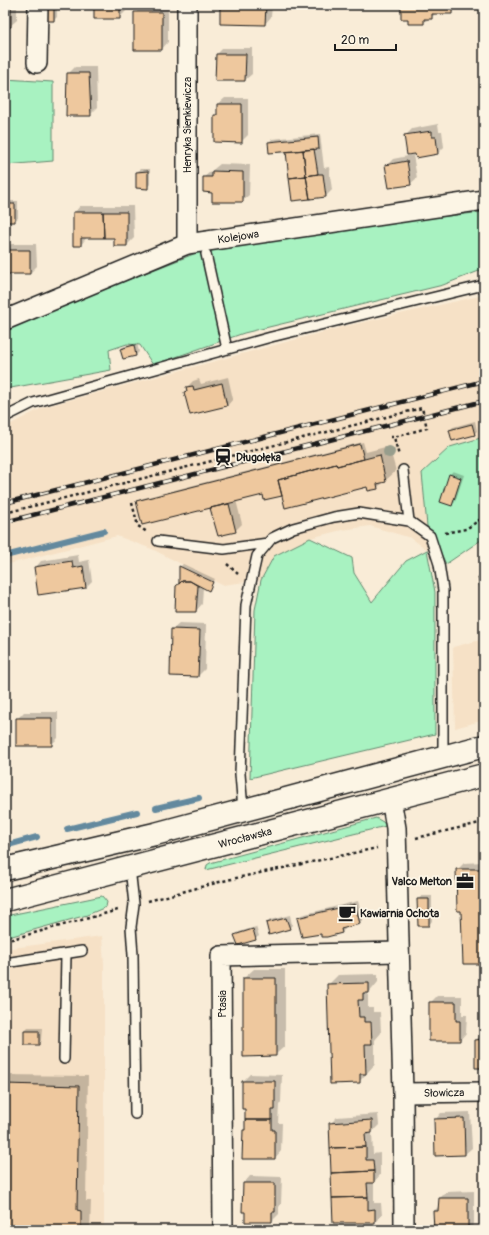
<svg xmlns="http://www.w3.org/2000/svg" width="489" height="1235" font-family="Pangolin,sans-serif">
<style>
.built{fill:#f6e1c6}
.green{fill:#a8f2c1;stroke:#62876e}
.shadow{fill:#0003}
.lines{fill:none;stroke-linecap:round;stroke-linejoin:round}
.stream{stroke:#63899e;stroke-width:6}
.building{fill:#eec89e;stroke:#1c1c1c}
.lane-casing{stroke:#1c1c1c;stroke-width:12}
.street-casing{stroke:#1c1c1c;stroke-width:22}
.secondary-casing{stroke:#1c1c1c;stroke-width:25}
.path{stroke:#1c1c1c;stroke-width:2.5;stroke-dasharray:3 3;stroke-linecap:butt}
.lane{stroke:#fcf5e5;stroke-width:9}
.street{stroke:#fcf5e5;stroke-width:19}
.secondary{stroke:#fcf5e5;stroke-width:22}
.rail-casing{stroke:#1c1c1c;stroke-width:4.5}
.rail{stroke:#fcf5e5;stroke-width:3;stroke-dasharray:9;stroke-linecap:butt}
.tree{fill:#979d8c}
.labels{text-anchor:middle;stroke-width:3.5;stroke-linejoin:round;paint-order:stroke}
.street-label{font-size:11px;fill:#1c1c1c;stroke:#fcf5e5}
.poi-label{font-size:11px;font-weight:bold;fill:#1c1c1c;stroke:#fcf5e5;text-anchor:start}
</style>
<rect width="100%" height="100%" fill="#f9ecd7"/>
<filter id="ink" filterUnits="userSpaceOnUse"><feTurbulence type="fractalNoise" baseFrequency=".025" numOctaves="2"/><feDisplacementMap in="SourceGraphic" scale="8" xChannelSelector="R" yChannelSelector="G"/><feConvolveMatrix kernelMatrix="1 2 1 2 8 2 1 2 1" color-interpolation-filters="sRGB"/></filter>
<g filter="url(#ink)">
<!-- built -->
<path class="built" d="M484 295V437L450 447 422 473 429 551 411 538 370 526 342 530 310 538 274 556 261 580 222 585 152 549 117 536 5 565V427L44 407 342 327Z
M484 639V720L455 728 453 647Z
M102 936 104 964V1230H5V949Z"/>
<!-- green -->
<path class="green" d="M5 79 53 82V161L5 165Z
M484 212V269L443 285 244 333 153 365 140 345 127 344 109 350 111 370 5 389V328L209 248 365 225Z
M484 437V538L446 564 427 526 422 473 450 447Z
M310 538 352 558 354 573 372 602 406 561 427 550 435 592V734L250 778 255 610 261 580 274 556Z
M376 818 383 822 386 826 206 870 207 865 210 863Z
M102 896 107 902 106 907 87 915 5 938V916Z"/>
<!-- shadow -->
<path class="shadow" d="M5 5H17V20L10 26H5Z
M51 5H57V17L54 20Z
M95 5H126V11L119 18Z
M221 5H272L271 17 265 24Z
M402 5H458L452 13H437L423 23 409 18Z
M142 6H168V42L162 49 135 13Z
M223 48H252V74L245 80 217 54Z
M75 67H96L97 108 90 115 68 74Z
M225 98H248V135L241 142 215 116 218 113V104Z
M438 124 439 131H442L444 147 437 154 416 153 405 136 412 129Z
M320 134 324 168 329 167 332 190 326 196 293 200 286 151 269 142 272 139Z
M413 155 417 178 410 184 386 166 393 159Z
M220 164 250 165 249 195 242 201 213 192 204 177Z
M140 169H150V184L147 188 137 172Z
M6 201H18V218L14 221H5Z
M80 206H133L134 238 127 245 115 236 87 237 81 245 74 213Z
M11 244H36L37 266 30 273H5V250Z
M137 343 139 352 136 355 122 349 125 346Z
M228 377 233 399 227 406 185 392 187 387 193 381 199 379 201 384Z
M475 421 477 431 474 434 450 430 453 427Z
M363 442 366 452 389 446 396 471 377 488 368 486 283 494 263 493 236 500 242 524 235 531 211 508 214 506 137 502 140 499Z
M453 471 464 475 455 502 452 505 450 474Z
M78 555 79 562 89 560 92 581 85 588 35 568 41 561Z
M183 564 215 579 209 589 203 587 202 604 196 611 180 584V567Z
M179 623 206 624 205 669 198 676 172 629Z
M24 712H58V738L51 745 17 719Z
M484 862V963L462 910 457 870 464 863Z
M422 896H432V921L429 925 418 899Z
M358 901 363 920 359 923 345 927V929L342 932 327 936 298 919 301 915Z
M290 915 292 925 289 928 267 923 270 920Z
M256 927 259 936 255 939 236 935 239 932Z
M254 969H285V1046L275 1055 244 978Z
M378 974V982L368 994V1008H373V1012H380L381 1033 375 1040V1064L359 1082 328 985 338 975Z
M437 996H462V1015H467L466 1033 460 1040 430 1003Z
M28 1028H42L41 1041 38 1044 25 1031Z
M483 1033H484V1067L476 1040Z
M250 1074 282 1075 281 1102 279 1105 278 1123H282L281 1151 275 1158 244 1130 246 1128 243 1081Z
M5 1075 88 1076 86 1201H91L90 1230H5Z
M470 1112 472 1148 465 1154 435 1120 441 1113Z
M378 1114 379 1125 372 1132 373 1154 380 1153V1175L374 1182V1203H381L382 1215 375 1222H334L330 1124 337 1117Z
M250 1176 282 1177 281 1204 279 1207V1214L272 1221 244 1183Z
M474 1191V1224L468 1230H435L434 1211 439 1206 440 1198 446 1192Z"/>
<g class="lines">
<!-- stream -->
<path class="stream" d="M5 556 104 531
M156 808 199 798
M67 829 137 812
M8 845 37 837"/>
</g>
<!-- building -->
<path class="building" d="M5 5H11V27H5Z
M50 5H54V21H47V8Z
M94 5H120V19H94Z
M220 5H266L265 25 220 24Z
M401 5H452V14H432V19H424V24H408V19H401Z
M134 12H162V50H134Z
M216 54H246L245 81H215Z
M67 73H89L91 116H66Z
M217 104H242V143L214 142V115H217Z
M432 131V137H436L438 154 416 158 415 154 407 155 404 135Z
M318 137 319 149 269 153 268 142Z
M314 149 318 174 306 176 303 150Z
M303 150 306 176 289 178 286 152Z
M407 161 411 185 389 188 385 165Z
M148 171V189L136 188V172Z
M212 171 243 172V202H212V193L203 192V177H212Z
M318 174H323L326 197 310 199 306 176Z
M306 176 310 199 292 201 289 178Z
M5 204H15V222H5Z
M73 212H103L104 238H81V246H73Z
M103 212H127V246H114V238H104Z
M5 250H30V274H5Z
M134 345 136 356 123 359 120 349Z
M222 383 227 406 190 415 184 392 187 391 186 387 193 386 194 390Z
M472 424 475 435 452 441 449 430Z
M360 444 364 459 337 466 336 464 278 480 282 496 264 500 263 495 142 525 136 501Z
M380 455 386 482 377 484 378 489 368 491 367 487 285 508 278 480 336 464 337 466Z
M449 474 461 478 452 506 440 502Z
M229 504 236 532 218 536 210 508Z
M72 561 73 568 83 566 86 588 38 595 34 567Z
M179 566 213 582 209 591 190 581H182L179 584Z
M484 576V601L478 578Z
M182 581H190L198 586 196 612H175L176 586Z
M171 629 200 630 198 677 170 676Z
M16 718H52V746H16Z
M456 869H484V964H463L461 911H457Z
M417 899H429V926H418Z
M355 904 360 924 341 929 342 933 327 937H321V934L302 937 297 918Z
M286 918 290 929 269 935 266 923Z
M253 929 256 940 238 945 234 935Z
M243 978H276V1056L243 1057Z
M369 983V993H363V1000H358L359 1017H364V1022H371L372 1044H365L366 1074H360V1083L330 1084 327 984Z
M429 1002H456V1021H460V1041H429Z
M24 1031H39V1045H24Z
M484 1039V1068H475V1040Z
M242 1081H275V1110H272V1120H245V1109H242Z
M5 1084 79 1086 77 1210 81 1211V1230H5Z
M464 1118 465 1155 435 1156 434 1119Z
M245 1120H272V1130H275V1159H242L243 1130H245Z
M372 1120V1133L365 1134 366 1147 330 1148 329 1123Z
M366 1147V1160H373L374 1171 331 1173 330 1148Z
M374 1171V1183H367L368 1197 332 1198 331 1173Z
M243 1183H275V1212H272V1222H245V1212H242Z
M368 1197V1210L375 1209V1223H333L332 1198Z
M439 1198H468V1230H434L433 1211H438Z"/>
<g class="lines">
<!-- lane casing -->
<g class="lane-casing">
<path id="lane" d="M206 254 227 349
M5 417 33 403 271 337 484 285
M403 470 409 521
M158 541 224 549 268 543
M243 809 240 774 246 605 257 556 272 538 293 528 334 517 359 513 409 521 430 536 439 564 443 590V756
M130 868 134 904 131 927 133 955 135 1114
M5 963 82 951
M64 1059 66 954"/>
</g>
<!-- street casing -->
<g class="street-casing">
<g id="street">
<path d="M187 5V244"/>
<path d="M37 63 38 5"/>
<path id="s1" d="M5 320 187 244 484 200"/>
<path d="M391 799 396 828 403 1093 404 1230"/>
<path id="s2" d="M403 1093 484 1092"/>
<path d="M223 1230 221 956 399 952"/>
</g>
</g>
<!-- secondary casing -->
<g class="secondary-casing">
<g id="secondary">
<path d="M5 869 155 834 484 746"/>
<path id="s3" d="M5 900 484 775"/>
</g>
</g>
<!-- path -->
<path class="path" d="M390 437H394L399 456
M132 503 138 526 147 532
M5 513 422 408 427 428 394 437
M445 533 466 529 484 517
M227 564 238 574
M416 838 484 822
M148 901 227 880 377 848
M5 941 118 910"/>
<!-- lane -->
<use href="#lane" class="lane"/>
<!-- street -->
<use href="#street" class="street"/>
<!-- secondary -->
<use href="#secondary" class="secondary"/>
<!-- rail casing -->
<g class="rail-casing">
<path id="rail" d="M5 503 484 381
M5 522 484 401"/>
</g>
<!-- rail -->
<use href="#rail" class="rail"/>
</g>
<!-- trees -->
<circle class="tree" cx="389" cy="452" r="6"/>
</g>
<!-- icons -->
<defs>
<g id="station-bare" transform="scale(1.38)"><path d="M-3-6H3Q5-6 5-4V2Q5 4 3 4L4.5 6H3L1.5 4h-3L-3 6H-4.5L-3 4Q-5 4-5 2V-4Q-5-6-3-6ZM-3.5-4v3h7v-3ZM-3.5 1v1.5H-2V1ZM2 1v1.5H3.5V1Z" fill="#1c1c1c" stroke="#fcf5e5" stroke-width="2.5" paint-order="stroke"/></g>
<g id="office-bare" transform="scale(1.38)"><path d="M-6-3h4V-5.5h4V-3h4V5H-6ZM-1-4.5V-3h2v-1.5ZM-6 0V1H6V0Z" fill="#1c1c1c" stroke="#fcf5e5" stroke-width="2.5" paint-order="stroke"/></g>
<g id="cafe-bare" transform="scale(1.38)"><path d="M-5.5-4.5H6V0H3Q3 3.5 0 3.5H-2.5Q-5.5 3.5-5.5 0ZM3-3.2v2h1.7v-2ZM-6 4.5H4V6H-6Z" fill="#1c1c1c" stroke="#fcf5e5" stroke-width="2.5" paint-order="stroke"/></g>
</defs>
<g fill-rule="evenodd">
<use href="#station-bare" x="223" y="457"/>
<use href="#office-bare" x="465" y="881"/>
<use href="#cafe-bare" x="347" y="913"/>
</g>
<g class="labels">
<!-- street labels -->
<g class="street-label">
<text transform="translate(187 125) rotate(-90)" y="4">Henryka Sienkiewicza</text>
<text dy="4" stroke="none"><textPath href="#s1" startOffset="249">Kolejowa</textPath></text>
<text dy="4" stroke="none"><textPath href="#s3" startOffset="248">Wrocławska</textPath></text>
<text transform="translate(222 1004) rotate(-90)" y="4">Ptasia</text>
<text dy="4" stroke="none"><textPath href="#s2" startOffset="41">Słowicza</textPath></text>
</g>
<!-- poi labels -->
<g class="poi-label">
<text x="236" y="461">Długołęka</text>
<text x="452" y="885" text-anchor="end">Valco Melton</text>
<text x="360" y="917">Kawiarnia Ochota</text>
</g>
</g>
<!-- margin -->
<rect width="489" height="1235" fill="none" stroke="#fcf5e5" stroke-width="20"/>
<rect x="10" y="10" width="469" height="1215" fill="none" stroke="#1c1c1c" stroke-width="1.5" filter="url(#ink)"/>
<!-- scale -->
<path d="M335 44v6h61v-6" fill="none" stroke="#1c1c1c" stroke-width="2"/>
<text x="341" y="44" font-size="12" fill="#1c1c1c" stroke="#fcf5e5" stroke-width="3" paint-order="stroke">20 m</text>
</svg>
